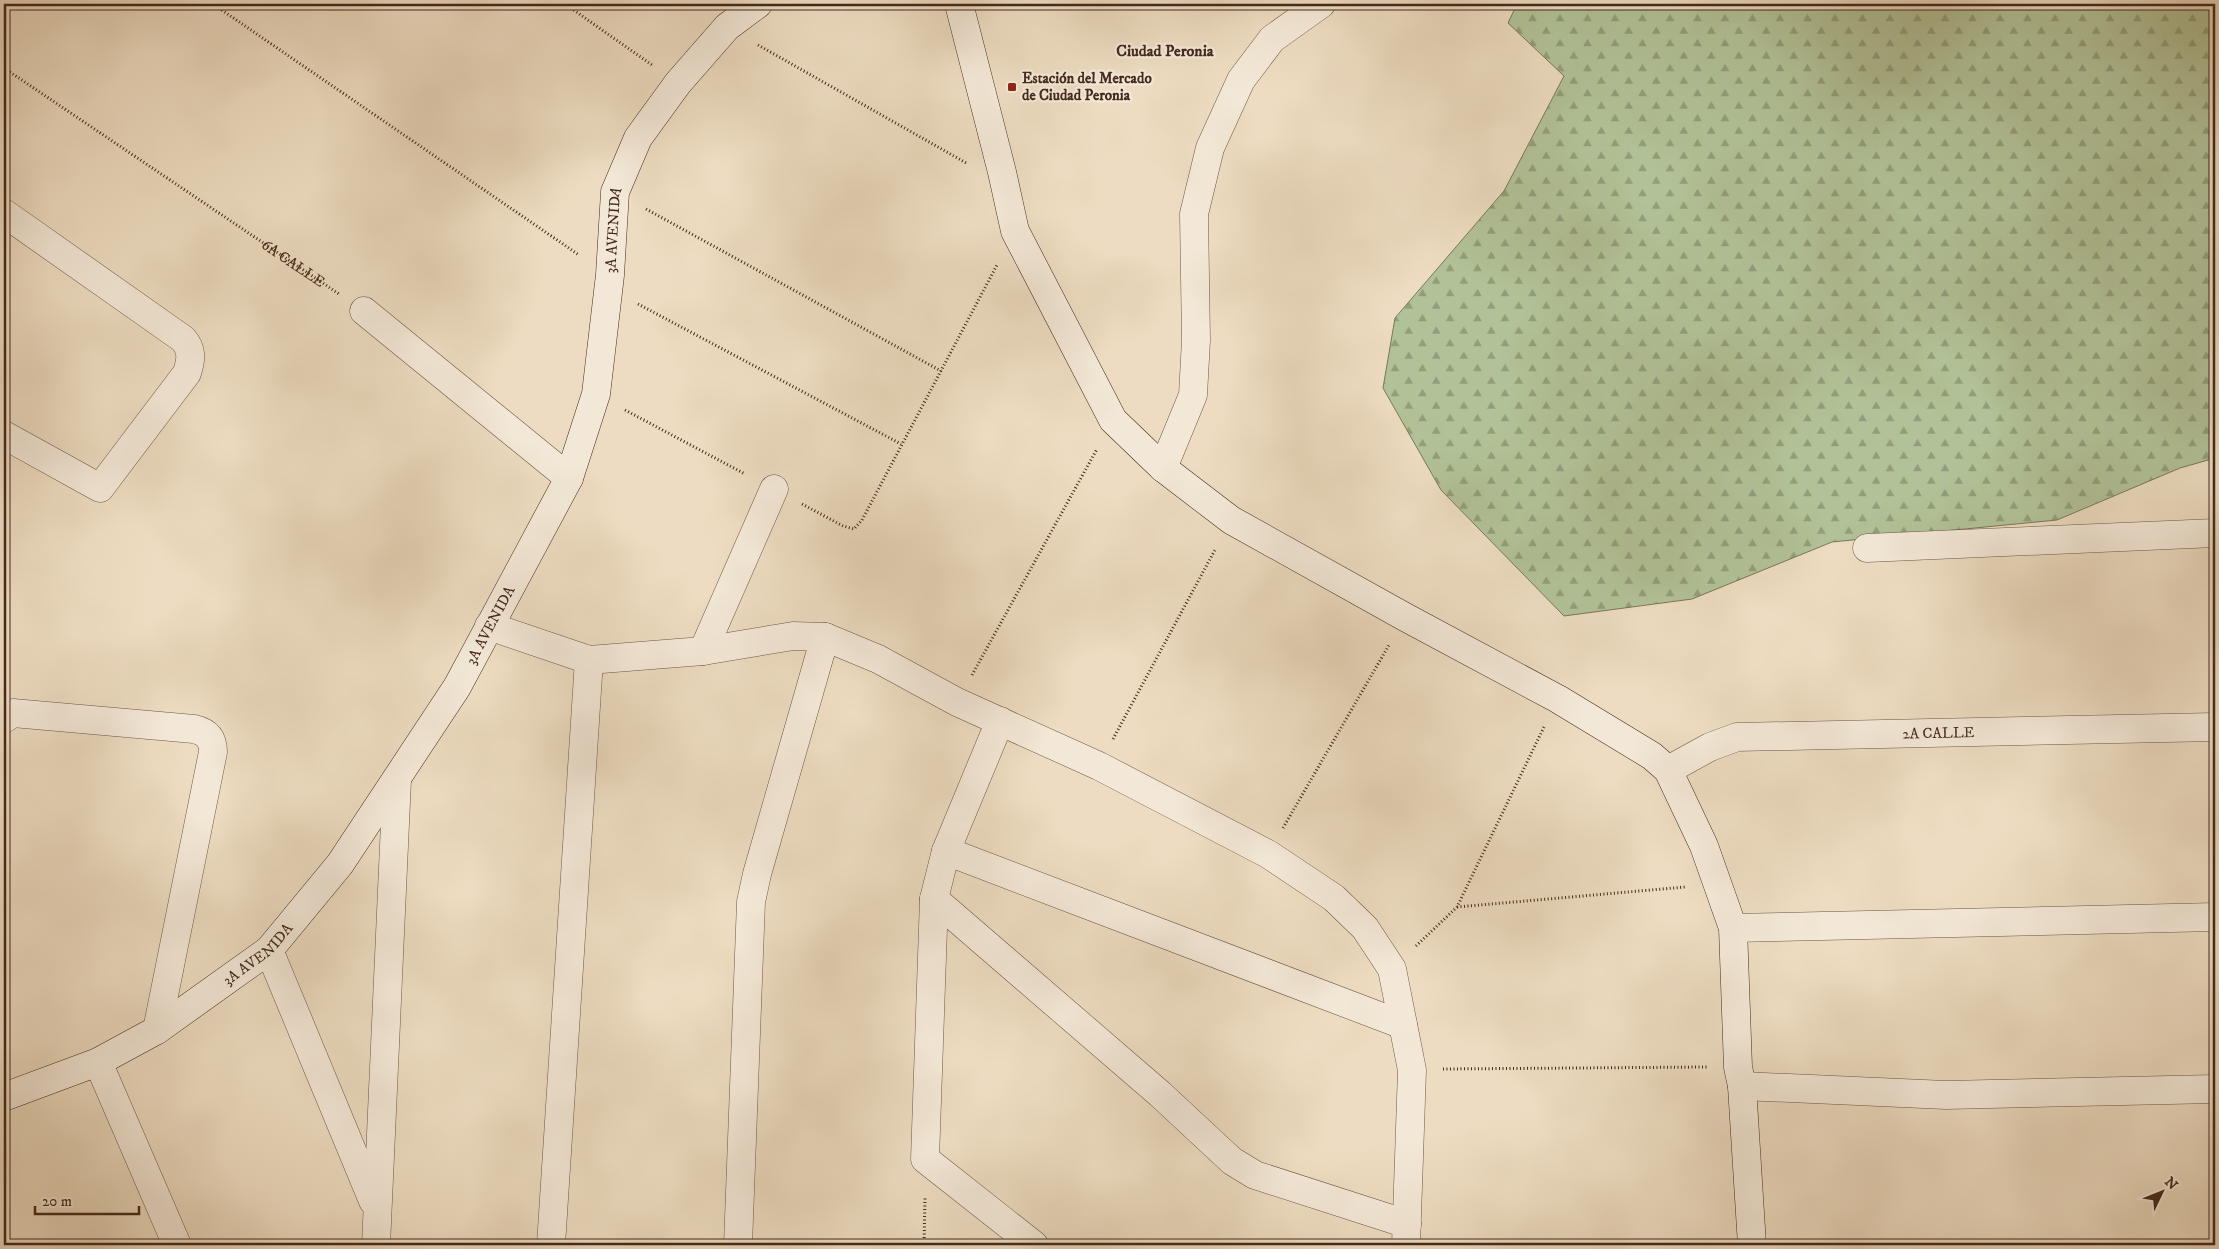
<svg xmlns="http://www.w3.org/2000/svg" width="2219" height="1249" font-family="'IM FELL DW Pica',serif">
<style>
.forest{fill:url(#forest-firs);stroke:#7b765a}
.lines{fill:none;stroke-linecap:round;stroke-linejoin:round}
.street-casing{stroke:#6e5646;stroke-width:29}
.secondary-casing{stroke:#44291d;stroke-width:29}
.path{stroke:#44291d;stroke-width:3;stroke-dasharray:1 2.5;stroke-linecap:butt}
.street{stroke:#f3e8d7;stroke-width:28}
.secondary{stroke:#f3e8d7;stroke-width:28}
.poi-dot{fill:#8f2418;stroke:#f3e8d7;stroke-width:2}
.labels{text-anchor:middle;stroke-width:4.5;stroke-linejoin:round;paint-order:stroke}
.poi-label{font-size:15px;font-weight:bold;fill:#44291d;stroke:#f3e8d7;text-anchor:start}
.street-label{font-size:15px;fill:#44291d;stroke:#f3e8d7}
.neighbourhood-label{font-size:16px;font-weight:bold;fill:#44291d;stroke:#f3e8d7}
</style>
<defs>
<pattern id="forest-firs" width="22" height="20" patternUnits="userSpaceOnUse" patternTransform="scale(1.25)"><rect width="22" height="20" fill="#b2c298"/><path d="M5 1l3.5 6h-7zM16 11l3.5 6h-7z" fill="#929e7b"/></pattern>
</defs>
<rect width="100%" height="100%" fill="#eddcc1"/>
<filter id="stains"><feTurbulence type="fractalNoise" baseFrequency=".004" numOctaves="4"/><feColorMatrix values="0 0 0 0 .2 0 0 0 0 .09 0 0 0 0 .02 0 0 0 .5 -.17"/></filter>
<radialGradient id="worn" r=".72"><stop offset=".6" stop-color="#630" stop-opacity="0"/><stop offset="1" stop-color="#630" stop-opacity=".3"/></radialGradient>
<!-- forest -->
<path class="forest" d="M1517 4H2215V458L2180 468 2057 520 1832 542 1692 599 1564 616 1441 490 1383 388 1395 318 1504 191 1564 76 1508 23Z"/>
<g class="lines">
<!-- street casing -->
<g class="street-casing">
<g id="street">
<path d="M4 213 183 339C193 350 191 360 187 373L100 488 4 435"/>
<path d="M364 311 569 478"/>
<path d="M1163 468 1193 395 1196 340 1194 214 1210 148 1241 80 1272 39 1321 4"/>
<path d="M1867 548 2215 533"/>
<path d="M489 626 589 660 703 651 793 636 825 637 878 659 957 702 1099 766 1268 854 1334 898 1365 928 1392 969 1412 1070 1406 1245"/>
<path d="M703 651 774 489"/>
<path d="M4 719 13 713 194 729C207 732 213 739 213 752L157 1030"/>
<path d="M1000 721 946 851 934 899 925 1159 1034 1245"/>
<path id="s2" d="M1668 770 1710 747 1737 737 2215 727"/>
<path d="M946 851 1403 1025"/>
<path d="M934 899 1160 1094 1232 1161 1255 1175 1407 1224"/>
<path d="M1733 928 2215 917"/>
<path d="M269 950 373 1201"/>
<path d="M98 1062 177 1245"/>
<path d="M1742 1086 1946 1095 2215 1089"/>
<path d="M376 1245 397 779"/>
<path d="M551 1245 589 660"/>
<path d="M738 1245 751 902 757 874 825 637"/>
</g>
</g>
<!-- secondary casing -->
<g class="secondary-casing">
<g id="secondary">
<path d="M959 4 1002 172 1015 231 1113 420 1163 468 1231 520 1405 617 1558 699 1652 756 1668 770 1704 846 1733 928 1738 1067 1742 1086 1752 1245"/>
<path id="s3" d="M4 1097 98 1062 157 1030 269 950 340 864 457 687 569 478 596 394 610 275 615 192 638 138 678 83 727 27 758 4"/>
</g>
</g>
<!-- path -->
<g class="path">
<path d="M213 4 579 255"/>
<path d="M565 4 652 65"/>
<path d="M758 45 968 164"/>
<path id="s1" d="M4 68 339 294"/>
<path d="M646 209 941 371"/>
<path d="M638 304 901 444"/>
<path d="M625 410 745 474"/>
<path d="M802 504 843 526 854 529 862 520 997 265"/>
<path d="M972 675 1097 449"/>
<path d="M1113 739 1216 548"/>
<path d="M1283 828 1389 645"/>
<path d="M1457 907 1685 887"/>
<path d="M1416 946 1457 907 1544 727"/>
<path d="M1443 1069 1707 1067"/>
<path d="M924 1245 925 1198"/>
<path d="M1708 1245 1722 1244"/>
</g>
<!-- street -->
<use href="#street" class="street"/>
<!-- secondary -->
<use href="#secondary" class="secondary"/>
</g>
<!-- markers -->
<rect class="poi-dot" x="1007" y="82" width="10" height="10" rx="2.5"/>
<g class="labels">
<!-- poi labels -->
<g class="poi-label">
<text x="1022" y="83">Estación del Mercado<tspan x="1022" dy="17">de Ciudad Peronia</tspan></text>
</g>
<!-- street labels -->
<g class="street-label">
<text dy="5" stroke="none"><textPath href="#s3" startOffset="1119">3A AVENIDA</textPath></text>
<text dy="5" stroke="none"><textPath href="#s1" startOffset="349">6A CALLE</textPath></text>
<text dy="5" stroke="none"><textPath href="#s3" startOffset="699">3A AVENIDA</textPath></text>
<text dy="5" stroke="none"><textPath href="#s2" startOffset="278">2A CALLE</textPath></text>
<text dy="5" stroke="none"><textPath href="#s3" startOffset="294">3A AVENIDA</textPath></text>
</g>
<!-- neighbourhood labels -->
<g class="neighbourhood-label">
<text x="1165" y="56">Ciudad Peronia</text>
</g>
</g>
<!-- margin -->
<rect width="2219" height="1249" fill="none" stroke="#eddcc1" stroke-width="20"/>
<rect x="5" y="5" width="2209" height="1239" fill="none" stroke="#44291d" stroke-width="2.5"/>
<rect x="10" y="10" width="2199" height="1229" fill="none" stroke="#44291d"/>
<!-- north arrow -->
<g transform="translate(2162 1192) rotate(47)" stroke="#f3e8d7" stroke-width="4" paint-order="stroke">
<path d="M0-4L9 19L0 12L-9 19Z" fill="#44291d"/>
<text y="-8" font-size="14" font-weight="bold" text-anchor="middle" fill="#44291d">N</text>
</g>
<!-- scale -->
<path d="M35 1206v8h104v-8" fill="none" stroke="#44291d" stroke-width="2.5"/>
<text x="42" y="1206" font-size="15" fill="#44291d" stroke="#f3e8d7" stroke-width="4" paint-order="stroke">20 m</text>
<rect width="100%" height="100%" filter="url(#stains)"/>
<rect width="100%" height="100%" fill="url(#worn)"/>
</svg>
